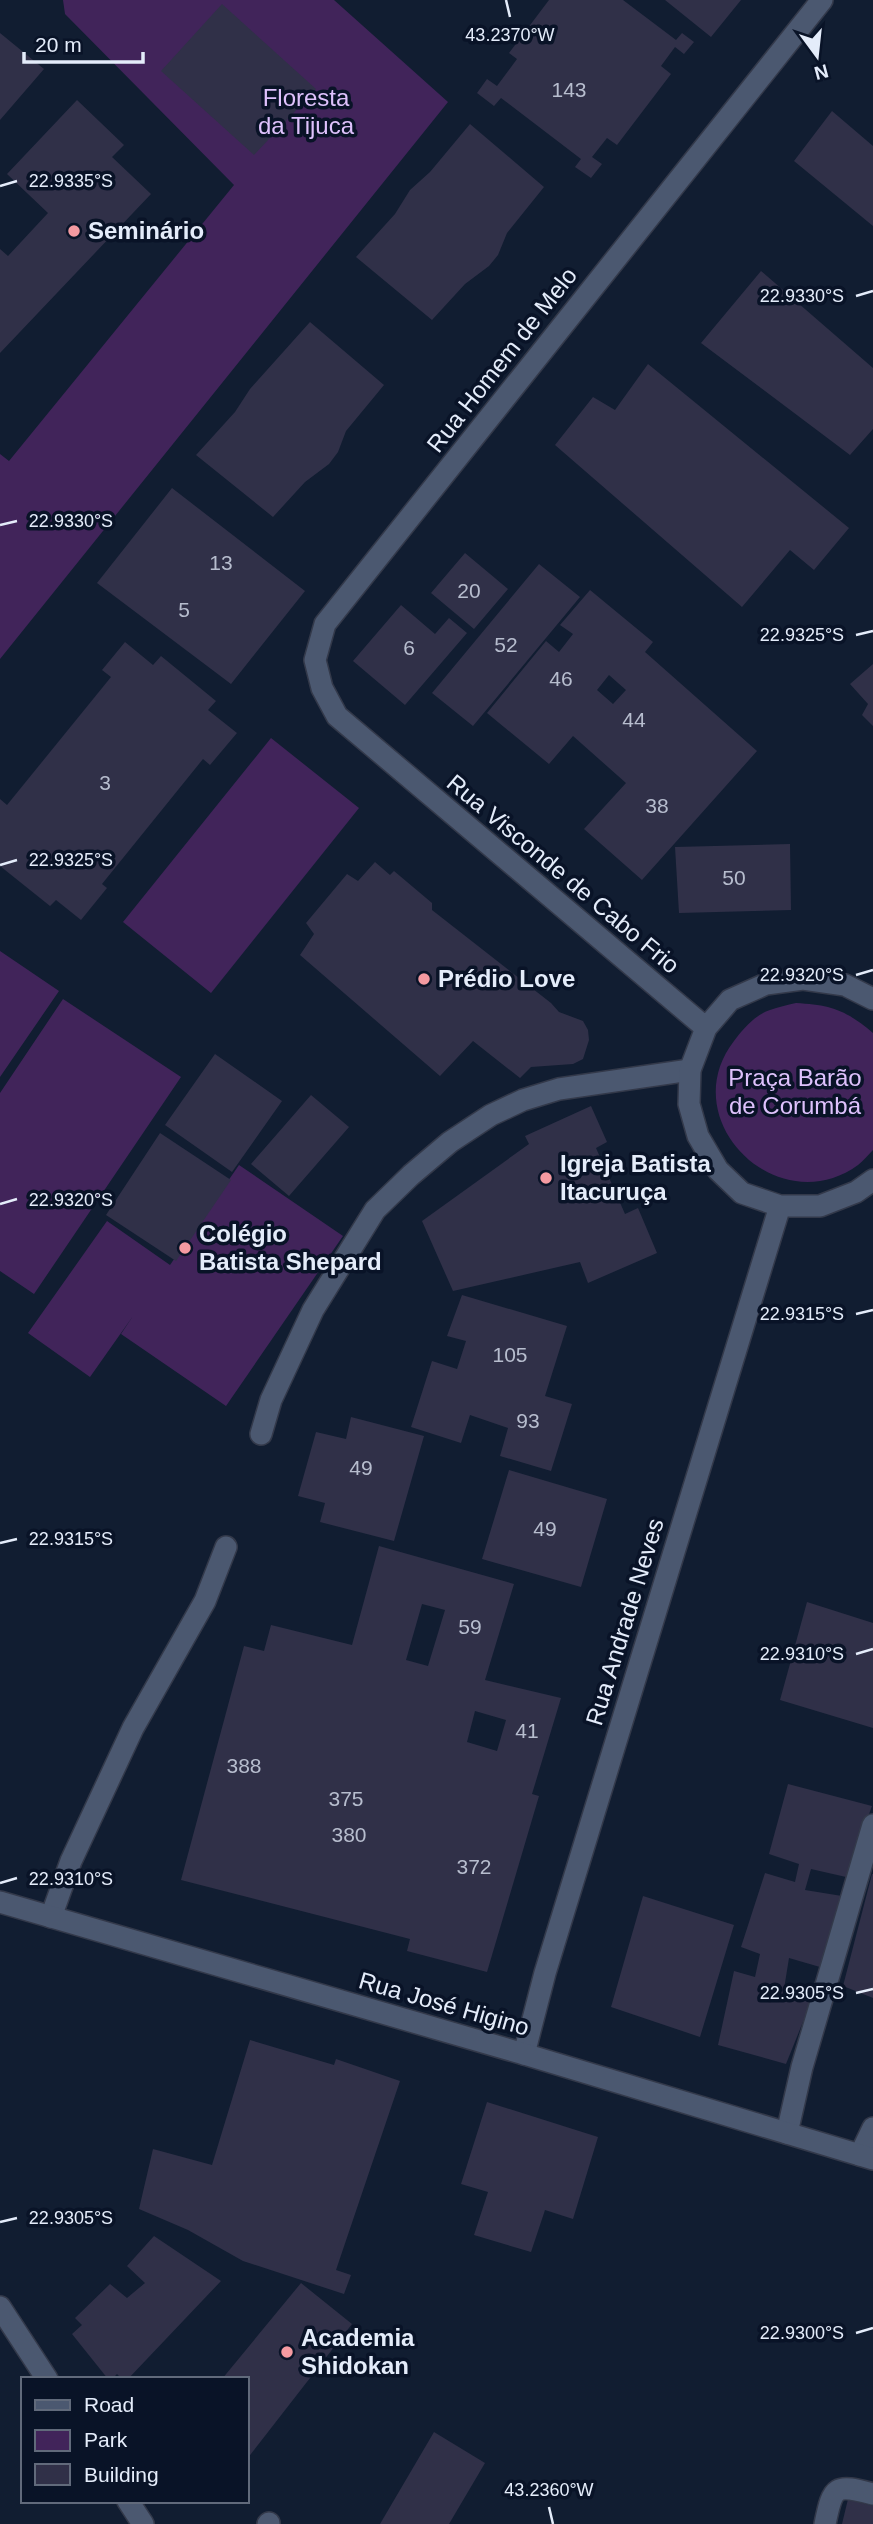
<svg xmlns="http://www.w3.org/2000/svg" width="873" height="2524" font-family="Arial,sans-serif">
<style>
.green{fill:#41245a}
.building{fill:#303048;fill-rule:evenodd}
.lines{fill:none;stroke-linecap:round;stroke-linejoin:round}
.service-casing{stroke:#33394a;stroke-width:24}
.minor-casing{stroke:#33394a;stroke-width:24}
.tertiary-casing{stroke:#33394a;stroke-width:24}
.service{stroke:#4b5870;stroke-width:21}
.minor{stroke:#4b5870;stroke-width:21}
.tertiary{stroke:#4b5870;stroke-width:21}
.ticks{fill:none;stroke:#e4ecfa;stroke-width:2.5}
.poi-dot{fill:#f49aa1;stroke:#091327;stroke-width:2.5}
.labels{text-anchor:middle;stroke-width:7;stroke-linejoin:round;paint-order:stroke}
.number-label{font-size:21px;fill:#b7bdce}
.park-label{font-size:24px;fill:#dec1fc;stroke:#091327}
.poi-label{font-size:24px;font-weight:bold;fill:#e4ecfa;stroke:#091327;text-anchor:start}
.street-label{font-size:24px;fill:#e4ecfa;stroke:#091327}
.ticks-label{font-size:18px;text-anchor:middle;fill:#e4ecfa;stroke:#091327;stroke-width:7;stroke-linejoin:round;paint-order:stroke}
</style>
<rect width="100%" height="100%" fill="#111d31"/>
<!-- green -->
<path class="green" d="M63 0H334L448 102 0 659V454L9 461 234 185 65 14Z
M271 738 359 808 211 993 123 922Z
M0 951 59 991 0 1077Z
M63 999 181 1077 34 1294 0 1271V1093Z
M796 1003C831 1005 846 1010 873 1033V1150C868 1155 863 1161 858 1165 778 1223 673 1120 734 1041 743 1029 755 1015 770 1010 778 1007 787 1005 796 1003Z
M239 1165 343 1236 226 1406 121 1334 133 1316 90 1377 28 1333 107 1221 170 1265Z"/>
<!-- building -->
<path class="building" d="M549 0H623L676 40 682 33 694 42 684 54 675 47 661 66 671 74 617 145 607 138 592 157 602 164 591 178 575 167 581 159 501 98 494 106 477 93 487 79 497 86 517 59 509 53Z
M665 0H741L711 37Z
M222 4 316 89 254 155 161 71Z
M0 33 44 69 0 120Z
M77 100 124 145 112 157 151 194 0 353V249L8 256 48 213 7 174Z
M832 111 873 146V226L794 161Z
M470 124 544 187 507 233 498 255 489 266 465 284 432 320 356 257 395 214 410 190 430 172Z
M761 271 873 368V429L850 455 701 343Z
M310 322 384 385 346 431 338 452 329 464 305 482 273 517 196 455 235 412 250 389Z
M648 364 849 528 814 570 790 550 742 607 555 445 593 397 615 410Z
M172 488 305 591 231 684 97 583Z
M465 553 508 589 474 629 431 593Z
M539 564 580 597 473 726 432 693Z
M590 590 653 642 645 652 757 751 642 880 584 829 626 783 573 736 549 764 487 713 546 641 559 652 573 634 560 625ZM609 675 626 690 613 704 597 690Z
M401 605 435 634 449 618 467 633 405 705 353 661Z
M125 642 153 665 161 656 216 701 208 710 237 733 210 765 203 759 102 884 107 888 81 920 56 900 50 906 0 866V799L7 805 111 677 102 670Z
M873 664V726L862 715 868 704 850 684Z
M790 844 791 910 679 913 675 847Z
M375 862 390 875 394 871 432 903V910L551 1003 559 1012 583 1021 588 1030 589 1040 583 1059 573 1064 531 1067 520 1078 473 1041 440 1076 300 955 314 934 306 923 347 874 358 881Z
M215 1054 282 1101 232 1172 165 1125Z
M311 1095 349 1127 289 1196 251 1164Z
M591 1106 607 1142 596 1148 625 1214 638 1208 657 1253 588 1283 580 1262 453 1291 422 1221 529 1144 525 1136Z
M160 1133 231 1180 176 1261 106 1215Z
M462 1295 567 1326 545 1396 572 1404 551 1471 500 1456 508 1428 470 1415 461 1443 411 1427 432 1361 457 1369 466 1341 447 1336Z
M351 1417 424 1436 394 1541 320 1522 325 1503 298 1496 316 1432 346 1439Z
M509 1470 607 1499 581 1587 482 1559Z
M379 1546 514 1584 485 1680 561 1698 532 1794 539 1796 487 1972 407 1951 410 1939 181 1880 244 1646 264 1651 271 1625 352 1645ZM422 1604 445 1610 428 1666 406 1660ZM475 1711 506 1720 497 1751 467 1742Z
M807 1602 873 1623V1728L780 1700Z
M788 1784 872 1806 846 1877 811 1869 805 1890 842 1896 820 1967 789 1958 784 1989 813 1997 786 2064 718 2045 734 1971 755 1977 760 1954 741 1947 765 1873 795 1882 799 1864 769 1854Z
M872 1874H873V1998L843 1986Z
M643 1896 734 1925 700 2037 611 2007Z
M250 2040 334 2065 336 2059 400 2081 336 2270 351 2275 344 2294 243 2261 188 2230 139 2209 153 2149 212 2165Z
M487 2102 598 2137 573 2219 545 2210 531 2252 474 2235 488 2192 461 2184Z
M154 2236 221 2281 128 2379H122L117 2374 112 2379H108L72 2334 82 2325 75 2318 110 2284 127 2298 145 2283 127 2266Z
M301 2283 352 2324 247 2459V2379H222Z
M434 2432 485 2463 449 2524H380Z
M848 2499 873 2506V2524H842Z"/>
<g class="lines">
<!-- service casing -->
<g class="service-casing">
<path id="service" d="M261 1434 271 1400 313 1310 375 1210 411 1175 450 1142 491 1115 523 1100 559 1089 690 1070
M51 1917 71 1861 133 1728 205 1601 226 1547
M787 2133 802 2067 873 1825
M860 2155 873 2128
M268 2524 269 2523
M825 2524C833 2485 835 2484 873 2494"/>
</g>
<!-- minor casing -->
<g class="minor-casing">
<path id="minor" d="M873 999 845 985 803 979 766 984 730 1000 706 1028 690 1070 689 1104 698 1136 718 1170 742 1193 780 1206H820L856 1192 873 1180
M706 1028 337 716 322 688 315 660 325 624 822 0
M524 2054 545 1973 780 1206
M0 2307 47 2379
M128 2501 143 2524"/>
</g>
<!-- tertiary casing -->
<g class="tertiary-casing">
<path id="tertiary" d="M0 1902 524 2054 873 2159"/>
</g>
<!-- service -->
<use href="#service" class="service"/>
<!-- minor -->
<use href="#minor" class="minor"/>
<!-- tertiary -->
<use href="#tertiary" class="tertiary"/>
</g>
<!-- ticks -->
<path class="ticks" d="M506 0 510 17M0 186 17 181M856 296 873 291M0 525 17 521M856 635 873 631M0 865 17 860M856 975 873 970M0 1204 17 1199M856 1314 873 1310M0 1543 17 1539M856 1654 873 1649M0 1883 17 1878M856 1993 873 1989M0 2222 17 2218M856 2333 873 2328M549 2507 553 2524"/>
<!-- markers -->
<g class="poi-dot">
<circle cx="74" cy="231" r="7"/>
<circle cx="424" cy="979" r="7"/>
<circle cx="546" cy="1178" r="7"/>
<circle cx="185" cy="1248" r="7"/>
<circle cx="287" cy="2352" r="7"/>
</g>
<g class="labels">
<!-- number labels -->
<g class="number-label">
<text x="569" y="97">143</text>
<text x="221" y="570">13</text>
<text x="469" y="598">20</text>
<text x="184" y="617">5</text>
<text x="506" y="652">52</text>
<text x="409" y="655">6</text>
<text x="561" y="686">46</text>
<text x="634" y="727">44</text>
<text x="105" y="790">3</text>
<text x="657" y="813">38</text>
<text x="734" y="885">50</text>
<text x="510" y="1362">105</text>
<text x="528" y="1428">93</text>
<text x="361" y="1475">49</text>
<text x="545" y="1536">49</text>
<text x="470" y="1634">59</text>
<text x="527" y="1738">41</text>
<text x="244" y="1773">388</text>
<text x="346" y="1806">375</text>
<text x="349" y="1842">380</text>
<text x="474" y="1874">372</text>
</g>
<!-- park labels -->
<g class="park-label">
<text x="306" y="106">Floresta<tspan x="306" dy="28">da Tijuca</tspan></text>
<text x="795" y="1086">Praça Barão<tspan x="795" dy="28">de Corumbá</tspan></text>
</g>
<!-- poi labels -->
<g class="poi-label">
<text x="88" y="239">Seminário</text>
<text x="438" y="987">Prédio Love</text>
<text x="560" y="1172">Igreja Batista<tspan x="560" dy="28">Itacuruça</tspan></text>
<text x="199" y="1242">Colégio<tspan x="199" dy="28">Batista Shepard</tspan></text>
<text x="301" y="2346">Academia<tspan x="301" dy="28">Shidokan</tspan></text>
</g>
<!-- street labels -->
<g class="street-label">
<text transform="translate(502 360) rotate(-52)" y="8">Rua Homem de Melo</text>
<text transform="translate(563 874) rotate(40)" y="8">Rua Visconde de Cabo Frio</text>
<text transform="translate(625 1622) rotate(-73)" y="8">Rua Andrade Neves</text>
<text transform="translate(444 2004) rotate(16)" y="8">Rua José Higino</text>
</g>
</g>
<g class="ticks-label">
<text x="510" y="41">43.2370°W</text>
<text x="71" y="187">22.9335°S</text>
<text x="802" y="302">22.9330°S</text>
<text x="71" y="527">22.9330°S</text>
<text x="802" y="641">22.9325°S</text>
<text x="71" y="866">22.9325°S</text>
<text x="802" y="981">22.9320°S</text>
<text x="71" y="1206">22.9320°S</text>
<text x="802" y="1320">22.9315°S</text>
<text x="71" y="1545">22.9315°S</text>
<text x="802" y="1660">22.9310°S</text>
<text x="71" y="1885">22.9310°S</text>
<text x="802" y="1999">22.9305°S</text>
<text x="71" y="2224">22.9305°S</text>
<text x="802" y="2339">22.9300°S</text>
<text x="549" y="2496">43.2360°W</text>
</g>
<!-- legend -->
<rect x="21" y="2377" width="228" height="126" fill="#091327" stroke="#616a7b" stroke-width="2"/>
<rect x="35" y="2400" width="35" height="10" fill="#4b5870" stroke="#616a7b" stroke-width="2"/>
<text x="84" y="2412" font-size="21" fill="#e4ecfa">Road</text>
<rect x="35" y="2430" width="35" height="21" fill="#41245a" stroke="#616a7b" stroke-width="2"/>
<text x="84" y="2447" font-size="21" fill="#e4ecfa">Park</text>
<rect x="35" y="2464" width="35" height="21" fill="#303048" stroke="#616a7b" stroke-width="2"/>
<text x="84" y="2482" font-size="21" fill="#e4ecfa">Building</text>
<!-- north arrow -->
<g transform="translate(817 56) rotate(165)" stroke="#091327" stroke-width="5" paint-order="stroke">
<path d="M0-5L12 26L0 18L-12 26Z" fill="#e4ecfa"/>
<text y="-10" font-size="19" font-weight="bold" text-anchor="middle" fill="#e4ecfa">N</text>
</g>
<!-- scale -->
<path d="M24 52v10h119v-10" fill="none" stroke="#e4ecfa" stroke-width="3.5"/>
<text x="35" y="52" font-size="21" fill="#e4ecfa" stroke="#091327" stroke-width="5" paint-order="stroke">20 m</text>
</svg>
